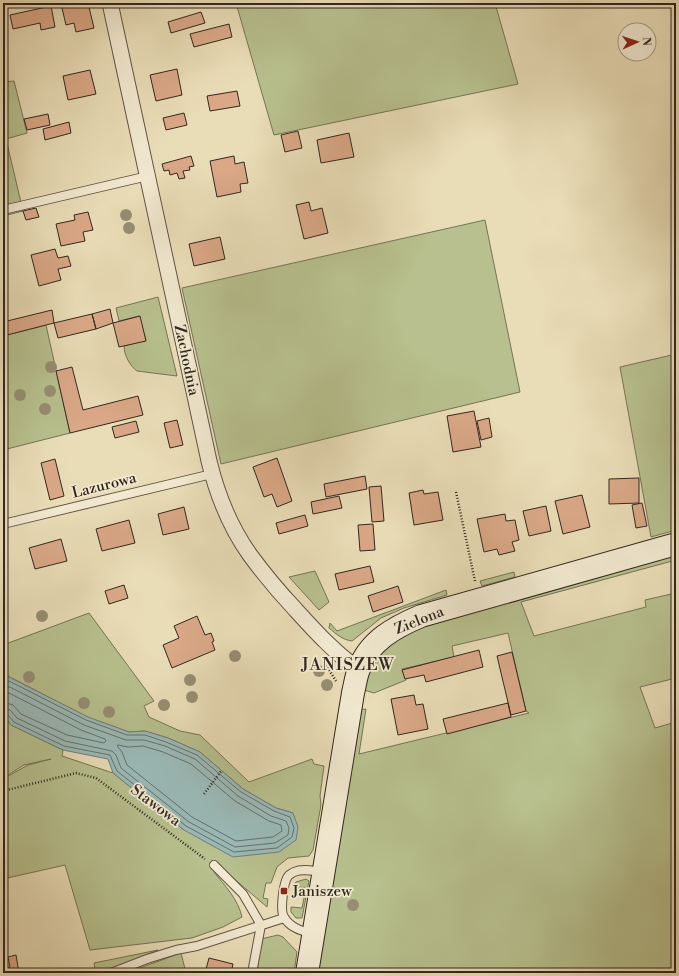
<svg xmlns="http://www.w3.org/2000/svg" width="679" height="976" font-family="'Libre Bodoni',serif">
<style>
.green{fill:#b7c08e;stroke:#747456}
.water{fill:#9abab8;stroke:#707f7a}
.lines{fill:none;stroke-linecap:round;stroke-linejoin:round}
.shore{stroke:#66706b;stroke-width:1}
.building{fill:#daa887;stroke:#32271e}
.lane-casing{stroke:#605444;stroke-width:10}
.street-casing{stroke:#605444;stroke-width:17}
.secondary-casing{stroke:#32271e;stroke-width:24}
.path{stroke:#32271e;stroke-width:2.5;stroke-dasharray:1 2;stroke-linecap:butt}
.lane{stroke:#f1e9d0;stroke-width:8}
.street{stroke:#f1e9d0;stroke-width:15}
.secondary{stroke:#f1e9d0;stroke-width:22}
.tree{fill:#968e72}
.poi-dot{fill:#8f2418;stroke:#f1e9d0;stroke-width:1.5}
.labels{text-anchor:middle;stroke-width:3.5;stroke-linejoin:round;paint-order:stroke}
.street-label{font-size:15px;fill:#32271e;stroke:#f1e9d0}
.poi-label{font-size:15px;fill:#32271e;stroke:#f1e9d0;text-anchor:start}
.quarter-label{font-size:17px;letter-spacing:1px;fill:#32271e;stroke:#f1e9d0}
</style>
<rect width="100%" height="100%" fill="#e9ddb7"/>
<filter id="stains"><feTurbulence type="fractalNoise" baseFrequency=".005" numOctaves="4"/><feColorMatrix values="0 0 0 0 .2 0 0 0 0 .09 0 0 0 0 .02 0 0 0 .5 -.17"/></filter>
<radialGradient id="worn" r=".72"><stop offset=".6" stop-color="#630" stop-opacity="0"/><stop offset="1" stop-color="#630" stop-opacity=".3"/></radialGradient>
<!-- green -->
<path class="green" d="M236 3H495L518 84 274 135Z
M14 81 27 133 6 139 23 211 3 216V82Z
M485 220 520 392 221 464 182 288Z
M158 297 177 376 137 371C130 366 124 355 124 346L146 340 139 316 119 321 116 308Z
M46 325 70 433 3 450V336Z
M676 354V530L651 537 620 367Z
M676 554V560L521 602 534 636 646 607 645 600 676 593V678L640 687 655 728 676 722V973H315L357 710 366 709 359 754 529 713 526 711 508 633 452 646 454 657 402 669 406 680 374 693 364 690 370 666 374 658 401 633Z
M315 571 329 602 319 610 289 577Z
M514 572 515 577 482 586 480 581Z
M446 590 447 595 404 608 381 618 352 641C343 640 336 634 329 628L330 623 337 631Z
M89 613 154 701 144 706 149 717 180 731 200 735 249 782 312 759 314 764 324 766 320 796 321 805 313 850 309 856 288 858 277 867 271 883H266L263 898 268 899 267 907 219 866 214 872C225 886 238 899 242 917L223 927 192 938 90 950 65 865 3 879V779L28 765 51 759 24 765 3 778V714L11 725 63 750 62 756 113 773 184 830 293 813 276 808 243 789 200 752 168 738 145 731 129 732 87 717 8 676 3 680V645Z
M306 879 309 881 302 918H296L291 912V907L302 908 306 888 293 886 296 882Z
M278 935 283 937 297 952 294 973H257L261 939Z
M158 950 103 973H84L95 970 94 963Z
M181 953 186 973H126Z"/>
<!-- water -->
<path class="water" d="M7 676 88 717 129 732 145 731 168 738 200 752 243 789 276 808 293 813 298 827 296 840 279 852 233 857 184 830 113 773 108 759 63 750 11 725 3 714V680Z"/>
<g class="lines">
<!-- shore -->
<path class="shore" d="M3 683 9 681 86 720 127 735H145L166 742 197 755 241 792 274 811 290 817 294 828 292 837 277 848 234 852 186 826 117 771 110 755 64 746 14 722 7 714 3 713
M3 688 10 687 84 725 126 740H144L165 746 195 759 238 796 271 816 286 821 289 828 288 835 275 843 235 847 189 822 121 768 116 755 112 751 65 741 17 718 10 710 3 708
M3 694 9 693 81 730 105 739 106 741 104 743 67 735 21 714 13 705 3 702
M118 745 128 747 143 746 163 752 191 764 235 801 269 821 281 825 282 831 273 837 236 841 192 817 127 765 122 752 118 747Z"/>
</g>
<!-- building -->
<path class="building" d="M64 3H88L94 28 76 32 74 23 66 25 61 4Z
M51 6 55 27 41 30 40 23 13 29 10 15Z
M201 12 205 23 171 33 168 22Z
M229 24 232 37 194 47 190 34Z
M177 69 182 95 156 101 150 75Z
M90 70 96 94 68 100 63 76Z
M237 91 240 106 210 111 207 96Z
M184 113 187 125 166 130 163 118Z
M48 114 50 125 27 130 24 119Z
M69 122 71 133 45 140 43 129Z
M298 131 302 148 285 152 281 135Z
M349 133 354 157 321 163 317 140Z
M191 156 194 166 189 167 190 170 183 171 185 178 179 179 177 173 170 175 169 170 164 171 162 164Z
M234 156 235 164 244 162 248 183 240 184 241 192 217 197 210 161Z
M309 202 311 211 322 208 328 233 304 239 296 205Z
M36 208 39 217 26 220 23 211Z
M88 212 93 230 83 232 85 241 61 246 56 224 75 220 74 215Z
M220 237 225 259 194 266 189 244Z
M55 249 58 258 68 256 71 266 58 269 61 280 39 286 31 255Z
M110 309 113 323 96 329 92 314Z
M52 310 54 323 3 336V322Z
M92 314 96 329 58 338 54 323Z
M140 316 146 341 119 347 113 323Z
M72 367 83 410 138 396 143 415 70 433 56 371Z
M474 411 481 447 453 452 447 416Z
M489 418 492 437 481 440 477 421Z
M177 420 183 445 170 448 164 423Z
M136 421 139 432 115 438 112 427Z
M277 458 292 501 277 507 272 494 264 497 253 467Z
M55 459 64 496 50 500 41 463Z
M365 476 367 489 326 497 324 484Z
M639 478V503L609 504V479Z
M381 486 384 521 372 522 369 487Z
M423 490 424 494 438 492 443 520 414 525 409 493Z
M582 495 590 527 563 534 555 501Z
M339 496 342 508 313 514 311 502Z
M642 503 647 526 636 528 632 505Z
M546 506 551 531 529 536 523 511Z
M184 507 189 529 163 535 158 514Z
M505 514 506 521 515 520 519 540 512 542 515 551 499 555 497 549 484 552 477 519Z
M305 515 308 526 279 534 276 523Z
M129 520 135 543 102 551 96 529Z
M373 524 375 550 360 551 358 525Z
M61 539 67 561 35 569 29 548Z
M370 566 374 582 339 590 335 574Z
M124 585 128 598 109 604 105 591Z
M398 586 403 602 373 612 368 596Z
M197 616 205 635 211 633 214 641 212 642 215 650 172 668 163 645 179 638 174 626Z
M479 650 483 667 426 682 424 675 405 679 402 670Z
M512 652 526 711 511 715 497 656Z
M414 695 416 705 423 704 428 729 398 735 391 699Z
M508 703 511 717 447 734 443 719Z
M16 955 19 973H7L6 968 10 967 8 957Z
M209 958 233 964 231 973H205Z"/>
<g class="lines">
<!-- lane casing -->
<g class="lane-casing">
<path id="lane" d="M3 210 148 176
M3 524 212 474
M214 865 243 894 261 925 252 973
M313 934C302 931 290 928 284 917 280 911 283 881 289 875 290 875 293 872 294 872 303 868 313 871 322 872
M111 973 147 959 176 950 197 946 284 918"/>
</g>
<!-- street casing -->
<g class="street-casing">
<path id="street" d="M110 3 209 461C217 494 230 527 250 555 264 574 279 592 295 609 315 631 334 652 359 670"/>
</g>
<!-- secondary casing -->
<g class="secondary-casing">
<path id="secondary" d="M307 973 353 693C355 685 356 676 359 669 369 641 395 627 421 616L676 544"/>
</g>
<!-- path -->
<path class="path" d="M456 492 475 581
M326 665 336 681
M3 791 76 773 96 778 205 859
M204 794 222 770"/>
<!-- lane -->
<use href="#lane" class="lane"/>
<!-- street -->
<use href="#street" class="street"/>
<!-- secondary -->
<use href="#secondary" class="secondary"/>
</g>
<!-- trees -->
<g class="tree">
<circle cx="126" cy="215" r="6"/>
<circle cx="129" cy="228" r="6"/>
<circle cx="51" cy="367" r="6"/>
<circle cx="50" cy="391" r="6"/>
<circle cx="20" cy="395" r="6"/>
<circle cx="45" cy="409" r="6"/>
<circle cx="42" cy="616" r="6"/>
<circle cx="235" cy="656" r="6"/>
<circle cx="319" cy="671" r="6"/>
<circle cx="29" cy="677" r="6"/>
<circle cx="190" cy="680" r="6"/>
<circle cx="327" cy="685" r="6"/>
<circle cx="192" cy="697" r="6"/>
<circle cx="84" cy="703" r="6"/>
<circle cx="164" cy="705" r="6"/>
<circle cx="109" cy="712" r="6"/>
<circle cx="353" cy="905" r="6"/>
</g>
<!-- markers -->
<rect class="poi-dot" x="280" y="887" width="8" height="8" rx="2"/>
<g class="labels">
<!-- street labels -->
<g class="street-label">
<text transform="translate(187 360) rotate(78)" y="5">Zachodnia</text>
<text transform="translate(104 485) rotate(-14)" y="5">Lazurowa</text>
<text transform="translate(419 620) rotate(-22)" y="5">Zielona</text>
<text transform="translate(156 805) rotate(37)" y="5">Stawowa</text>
</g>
<!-- poi labels -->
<g class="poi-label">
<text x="292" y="896">Janiszew</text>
</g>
<!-- quarter labels -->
<g class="quarter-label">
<text x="348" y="670">JANISZEW</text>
</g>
</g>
<!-- margin -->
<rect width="679" height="976" fill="none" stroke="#e9ddb7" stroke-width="16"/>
<rect x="4" y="4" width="671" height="968" fill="none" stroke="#32271e" stroke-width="2"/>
<rect x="8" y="8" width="663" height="960" fill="none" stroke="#32271e"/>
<!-- north arrow -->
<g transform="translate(637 42) rotate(87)"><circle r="19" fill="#f1e9d0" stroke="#a59b89"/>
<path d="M0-3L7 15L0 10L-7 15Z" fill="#8f2418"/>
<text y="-6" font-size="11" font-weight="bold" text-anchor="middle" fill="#32271e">N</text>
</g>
<rect width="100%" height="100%" filter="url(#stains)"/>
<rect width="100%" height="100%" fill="url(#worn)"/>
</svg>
